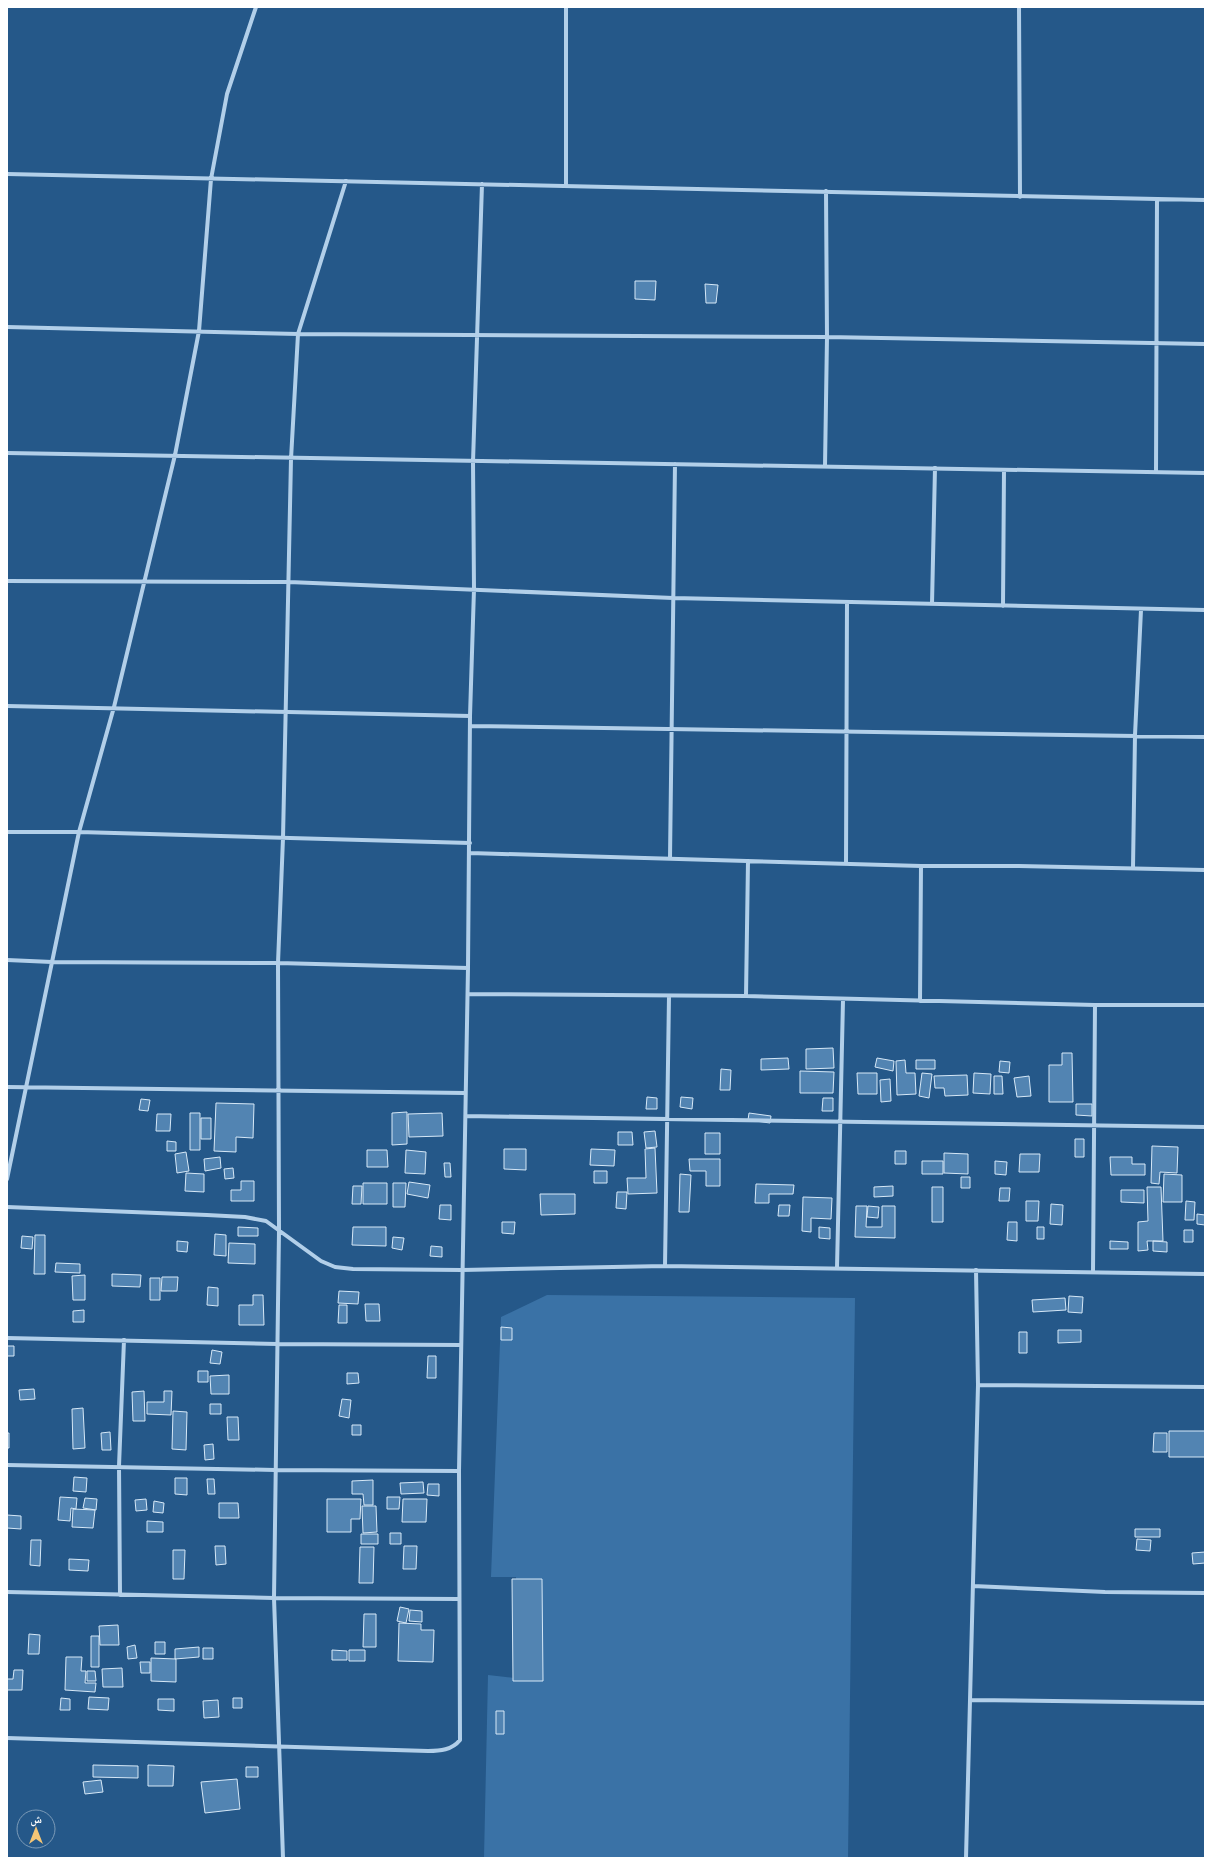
<svg xmlns="http://www.w3.org/2000/svg" width="1212" height="1865" font-family="'Roboto Condensed','Noto Naskh Arabic',sans-serif">
<style>
.green{fill:#3a72a6}
.building{fill:#5284b2;stroke:#d6e8f7}
.lines{fill:none;stroke-linecap:round;stroke-linejoin:round}
.minor{stroke:#b2cfe9;stroke-width:4}
</style>
<rect width="100%" height="100%" fill="#255889"/>
<!-- green -->
<path class="green" d="M547 1295 855 1298 848 1858H484L488 1675 515 1678 516 1577H491L501 1317Z"/>
<!-- building -->
<path class="building" d="M635 281H656L655 300 635 299Z
M705 284 718 285 716 303H706Z
M833 1048 834 1068 806 1069V1049Z
M1062 1053H1072L1073 1102H1049V1065H1062Z
M788 1058 789 1069 761 1070V1059Z
M877 1058 894 1061 893 1071 875 1067Z
M905 1060 906 1073H915L916 1094 897 1095 896 1061Z
M916 1060H935V1069H916Z
M1000 1061 1010 1062 1009 1073 999 1072Z
M721 1069 731 1070 730 1090H720Z
M800 1071 834 1072 833 1093H800Z
M857 1073H877V1094H858Z
M922 1073 932 1074 929 1098 919 1096Z
M974 1073 991 1074 990 1094 973 1093Z
M967 1075 968 1095 945 1096 944 1088H935L934 1076Z
M994 1076H1002L1003 1094H994Z
M1029 1076 1031 1096 1017 1097 1014 1078Z
M890 1079 891 1101 881 1102 880 1080Z
M647 1097 657 1098V1109H646Z
M681 1097 693 1098 692 1109 680 1107Z
M823 1098H833V1111H822Z
M141 1099 150 1100 148 1111 139 1110Z
M216 1103 254 1104 253 1138 236 1137V1152L214 1151Z
M1076 1104H1092V1116L1076 1115Z
M407 1112V1144L392 1145V1113Z
M190 1113H200V1150H190Z
M442 1113 443 1136 409 1137 408 1114Z
M749 1113 771 1116 770 1123 748 1120Z
M157 1114H171L170 1131H156Z
M201 1118H211V1139H201Z
M655 1131 657 1147 646 1148 644 1132Z
M618 1132H632L633 1145H618Z
M705 1133H720V1154H705Z
M1075 1139H1084V1157H1075Z
M167 1141 176 1142V1151H167Z
M1152 1146 1178 1147 1177 1173 1160 1172 1159 1184 1151 1183Z
M655 1148 657 1193 628 1194 627 1178H646L645 1149Z
M504 1149H526V1170L504 1169Z
M591 1149 615 1150 614 1166 590 1165Z
M367 1150H387L388 1167H367Z
M406 1150 426 1152 425 1174 405 1173Z
M895 1151H906V1164H895Z
M186 1152 189 1171 177 1173 175 1154Z
M944 1153 968 1154V1174L944 1173Z
M1020 1154H1040L1039 1172H1019Z
M220 1157 221 1168 205 1171 204 1159Z
M1110 1157H1132V1164H1145V1175H1111Z
M689 1159H720V1186H706V1171H690Z
M922 1161H943V1174H922Z
M995 1161 1007 1162 1006 1175 995 1174Z
M444 1163H450L451 1177H445Z
M233 1168 234 1178 225 1179 224 1169Z
M594 1171H607V1183H594Z
M186 1173 204 1174V1192L185 1191Z
M680 1174 691 1175 689 1212H679Z
M1164 1174 1182 1175V1202H1163Z
M961 1177H970V1188H961Z
M241 1181H254V1201H231V1190H241Z
M409 1182 430 1185 428 1198 407 1194Z
M363 1183H387V1204H363Z
M393 1183H406L405 1207H393Z
M756 1184 794 1185 793 1194H769V1203H755Z
M353 1186H362L361 1204H352Z
M893 1186V1196L874 1197V1187Z
M932 1187H943V1222H932Z
M1147 1187H1161L1163 1241H1147L1148 1250 1138 1251V1222L1148 1221Z
M1000 1188H1010L1009 1201H999Z
M1121 1190H1144V1203L1121 1202Z
M617 1192H627L626 1209 616 1208Z
M540 1194H575V1214L541 1215Z
M803 1197 832 1198 831 1219 811 1218V1232L802 1231Z
M1026 1201H1039L1038 1221H1026Z
M1186 1201 1195 1202 1194 1220H1185Z
M1051 1204 1063 1205 1062 1225 1050 1224Z
M440 1205H451V1220L439 1219Z
M779 1205H790L789 1216H778Z
M856 1206H867L866 1227H882V1206H895V1238L855 1237Z
M868 1206 879 1207 878 1218 867 1217Z
M1197 1214 1205 1215V1225L1197 1224Z
M502 1222H515L514 1234 502 1233Z
M1008 1222H1017V1241L1007 1240Z
M238 1227 258 1228V1236H238Z
M353 1227H386V1246L352 1245Z
M819 1227 830 1228V1239L819 1238Z
M1037 1227H1044V1239H1037Z
M1184 1230H1193V1242H1184Z
M215 1234 226 1235V1256L214 1255Z
M35 1235H45V1274H34Z
M22 1236 33 1237 32 1249 21 1248Z
M393 1237 404 1238 402 1250 392 1248Z
M177 1241 188 1242 187 1252 177 1251Z
M1110 1241 1128 1242V1249H1110Z
M1153 1241 1167 1242V1252L1153 1251Z
M229 1243 255 1244V1264L228 1263Z
M431 1246 442 1247V1257L430 1256Z
M56 1263 80 1264V1273L55 1272Z
M112 1274 141 1275 140 1287 112 1286Z
M85 1275V1300H73L72 1276Z
M162 1277H178L177 1291H161Z
M150 1278H160V1300H150Z
M208 1287 218 1288V1306L207 1305Z
M339 1291 359 1292 358 1304 338 1303Z
M253 1295H263L264 1325H239V1305H253Z
M1069 1296 1083 1297 1082 1313 1068 1312Z
M1065 1298 1066 1310 1033 1312 1032 1300Z
M365 1304H379L380 1321H366Z
M339 1305H347V1323H338Z
M84 1310V1322H73V1311Z
M501 1327 512 1328V1340H501Z
M1058 1330H1081V1342L1058 1343Z
M1019 1332H1027V1353H1019Z
M7 1346H14V1356H7Z
M212 1350 222 1352 220 1364 210 1363Z
M428 1356H436V1378H427Z
M198 1371H208V1382H198Z
M347 1373H358L359 1383 347 1384Z
M229 1375V1394H211L210 1376Z
M34 1389 35 1399 20 1400 19 1390Z
M144 1391 145 1421H133L132 1392Z
M164 1391H172L171 1415 147 1414V1402H164Z
M342 1399 351 1400 349 1418 339 1416Z
M210 1404H221V1414H210Z
M83 1408 85 1448 73 1449 72 1409Z
M173 1411 187 1412 186 1450 172 1449Z
M227 1417H238L239 1440H228Z
M352 1425H361V1435H352Z
M1169 1431H1205V1457H1169Z
M110 1432 111 1450H102L101 1433Z
M7 1433H9V1448H7Z
M1154 1433H1167V1452H1153Z
M213 1444 214 1459 205 1460 204 1445Z
M74 1477 87 1478 86 1492 73 1491Z
M175 1478H187V1495L175 1494Z
M207 1479H214L215 1494H208Z
M373 1480V1505H364L363 1494H352V1481Z
M423 1482 424 1493 401 1494 400 1483Z
M428 1484H439V1496L427 1495Z
M60 1497 77 1498 76 1509 71 1508 70 1521 58 1520Z
M387 1497H400L399 1509H387Z
M85 1498 97 1499 96 1510 83 1508Z
M146 1499 147 1510 136 1511 135 1500Z
M327 1499H361L360 1519H351V1532H327Z
M403 1499H427L426 1522H402Z
M154 1501 164 1503 163 1513 153 1512Z
M219 1503H238L239 1518H219Z
M362 1506H376L377 1532 363 1533Z
M73 1509 95 1510 93 1528 72 1527Z
M7 1515 21 1516V1529L7 1528Z
M147 1521 163 1522V1532H147Z
M1135 1529H1160V1537H1135Z
M390 1533H401V1544H390Z
M361 1534H378V1544H361Z
M1137 1539 1151 1540 1150 1551 1136 1550Z
M31 1540H41L40 1566 30 1565Z
M215 1546H225L226 1564 216 1565Z
M404 1546H417L416 1569H403Z
M360 1547H374L373 1583H359Z
M173 1550H185L184 1579H173Z
M1205 1552V1563L1193 1564 1192 1553Z
M69 1559 89 1560 88 1571 69 1570Z
M512 1579H542L543 1681H513Z
M400 1607 409 1609 406 1623 397 1621Z
M410 1610 422 1611V1622L409 1621Z
M364 1614H376V1647H363Z
M399 1623 421 1624V1630H434L433 1662 398 1661Z
M118 1625 119 1645H100L99 1626Z
M29 1634 40 1635 39 1654H28Z
M91 1636H99V1667H91Z
M155 1642H165V1654H155Z
M135 1645 137 1658 128 1659 127 1647Z
M199 1647V1657L175 1659V1649Z
M203 1648H213V1659H203Z
M332 1650 347 1651V1660H332Z
M349 1650H365V1661H349Z
M66 1657H82L81 1671H86L85 1683H96L95 1692 65 1690Z
M151 1658 176 1659V1682L151 1681Z
M140 1662H150V1673H141Z
M122 1668 123 1687H103L102 1669Z
M14 1670H23L22 1690H7V1679H13Z
M87 1671H95L96 1681H87Z
M89 1697 109 1698 108 1710 88 1709Z
M61 1698 70 1699V1710H60Z
M233 1698H242V1708H233Z
M158 1699H174V1711L158 1710Z
M218 1700 219 1717 204 1718 203 1701Z
M496 1711H504V1734H496Z
M93 1765 138 1766V1778L93 1777Z
M148 1765 174 1766 173 1786H148Z
M246 1767H258V1777H246Z
M237 1779 240 1809 205 1813 201 1782Z
M101 1780 103 1792 85 1794 83 1782Z"/>
<g class="lines">
<!-- minor -->
<path class="minor" d="M566 7V186
M1019 7 1020 197
M7 174 1205 200
M7 327 298 334 827 337 1205 344
M7 453 1205 473
M825 466 827 337 826 191
M1156 472 1157 199
M7 581 289 582 673 598 1205 610
M932 604 935 468
M1003 606 1004 470
M7 706 470 716
M470 726 1205 737
M7 832H79L470 843
M470 853 921 866H1019L1205 870
M670 858 675 464
M846 864 847 602
M1133 868 1135 735 1141 610
M7 960 52 962 278 963 468 968
M468 994 746 996 1095 1005H1205
M746 996 748 861
M920 1001 921 866
M7 1087 465 1093
M466 1116 1205 1127
M7 1179 79 832 114 707 175 455 199 331 211 179 227 94 256 7
M7 1207 207 1215 245 1217 266 1221 321 1261 335 1267 353 1269 462 1270 665 1266 1205 1274
M665 1266 669 996
M837 1268 843 1000
M1093 1272 1095 1005
M7 1338 277 1344 461 1345
M978 1385 1205 1387
M7 1465 275 1470 459 1471
M973 1586 1105 1592 1205 1593
M7 1592 274 1598 459 1599
M120 1595 119 1466 124 1340
M971 1700 1205 1703
M7 1738 428 1751C440 1751 452 1750 460 1740L459 1471 468 968 470 716 474 589 473 462 482 184
M283 1858 274 1598 279 1231 278 963 283 838 291 459 298 334 346 181
M966 1858 978 1385 976 1270"/>
</g>
<!-- border -->
<rect width="1212" height="1865" fill="none" stroke="#ffffff" stroke-width="16"/>
<!-- north arrow -->
<g transform="translate(36 1829)"><circle r="19" fill="#255889" stroke="#7c9bb8"/>
<path d="M0-3L7 15L0 10L-7 15Z" fill="#f3c576"/>
<text y="-6" font-size="11" font-weight="bold" text-anchor="middle" fill="#ffffff">ش</text>
</g>
</svg>
